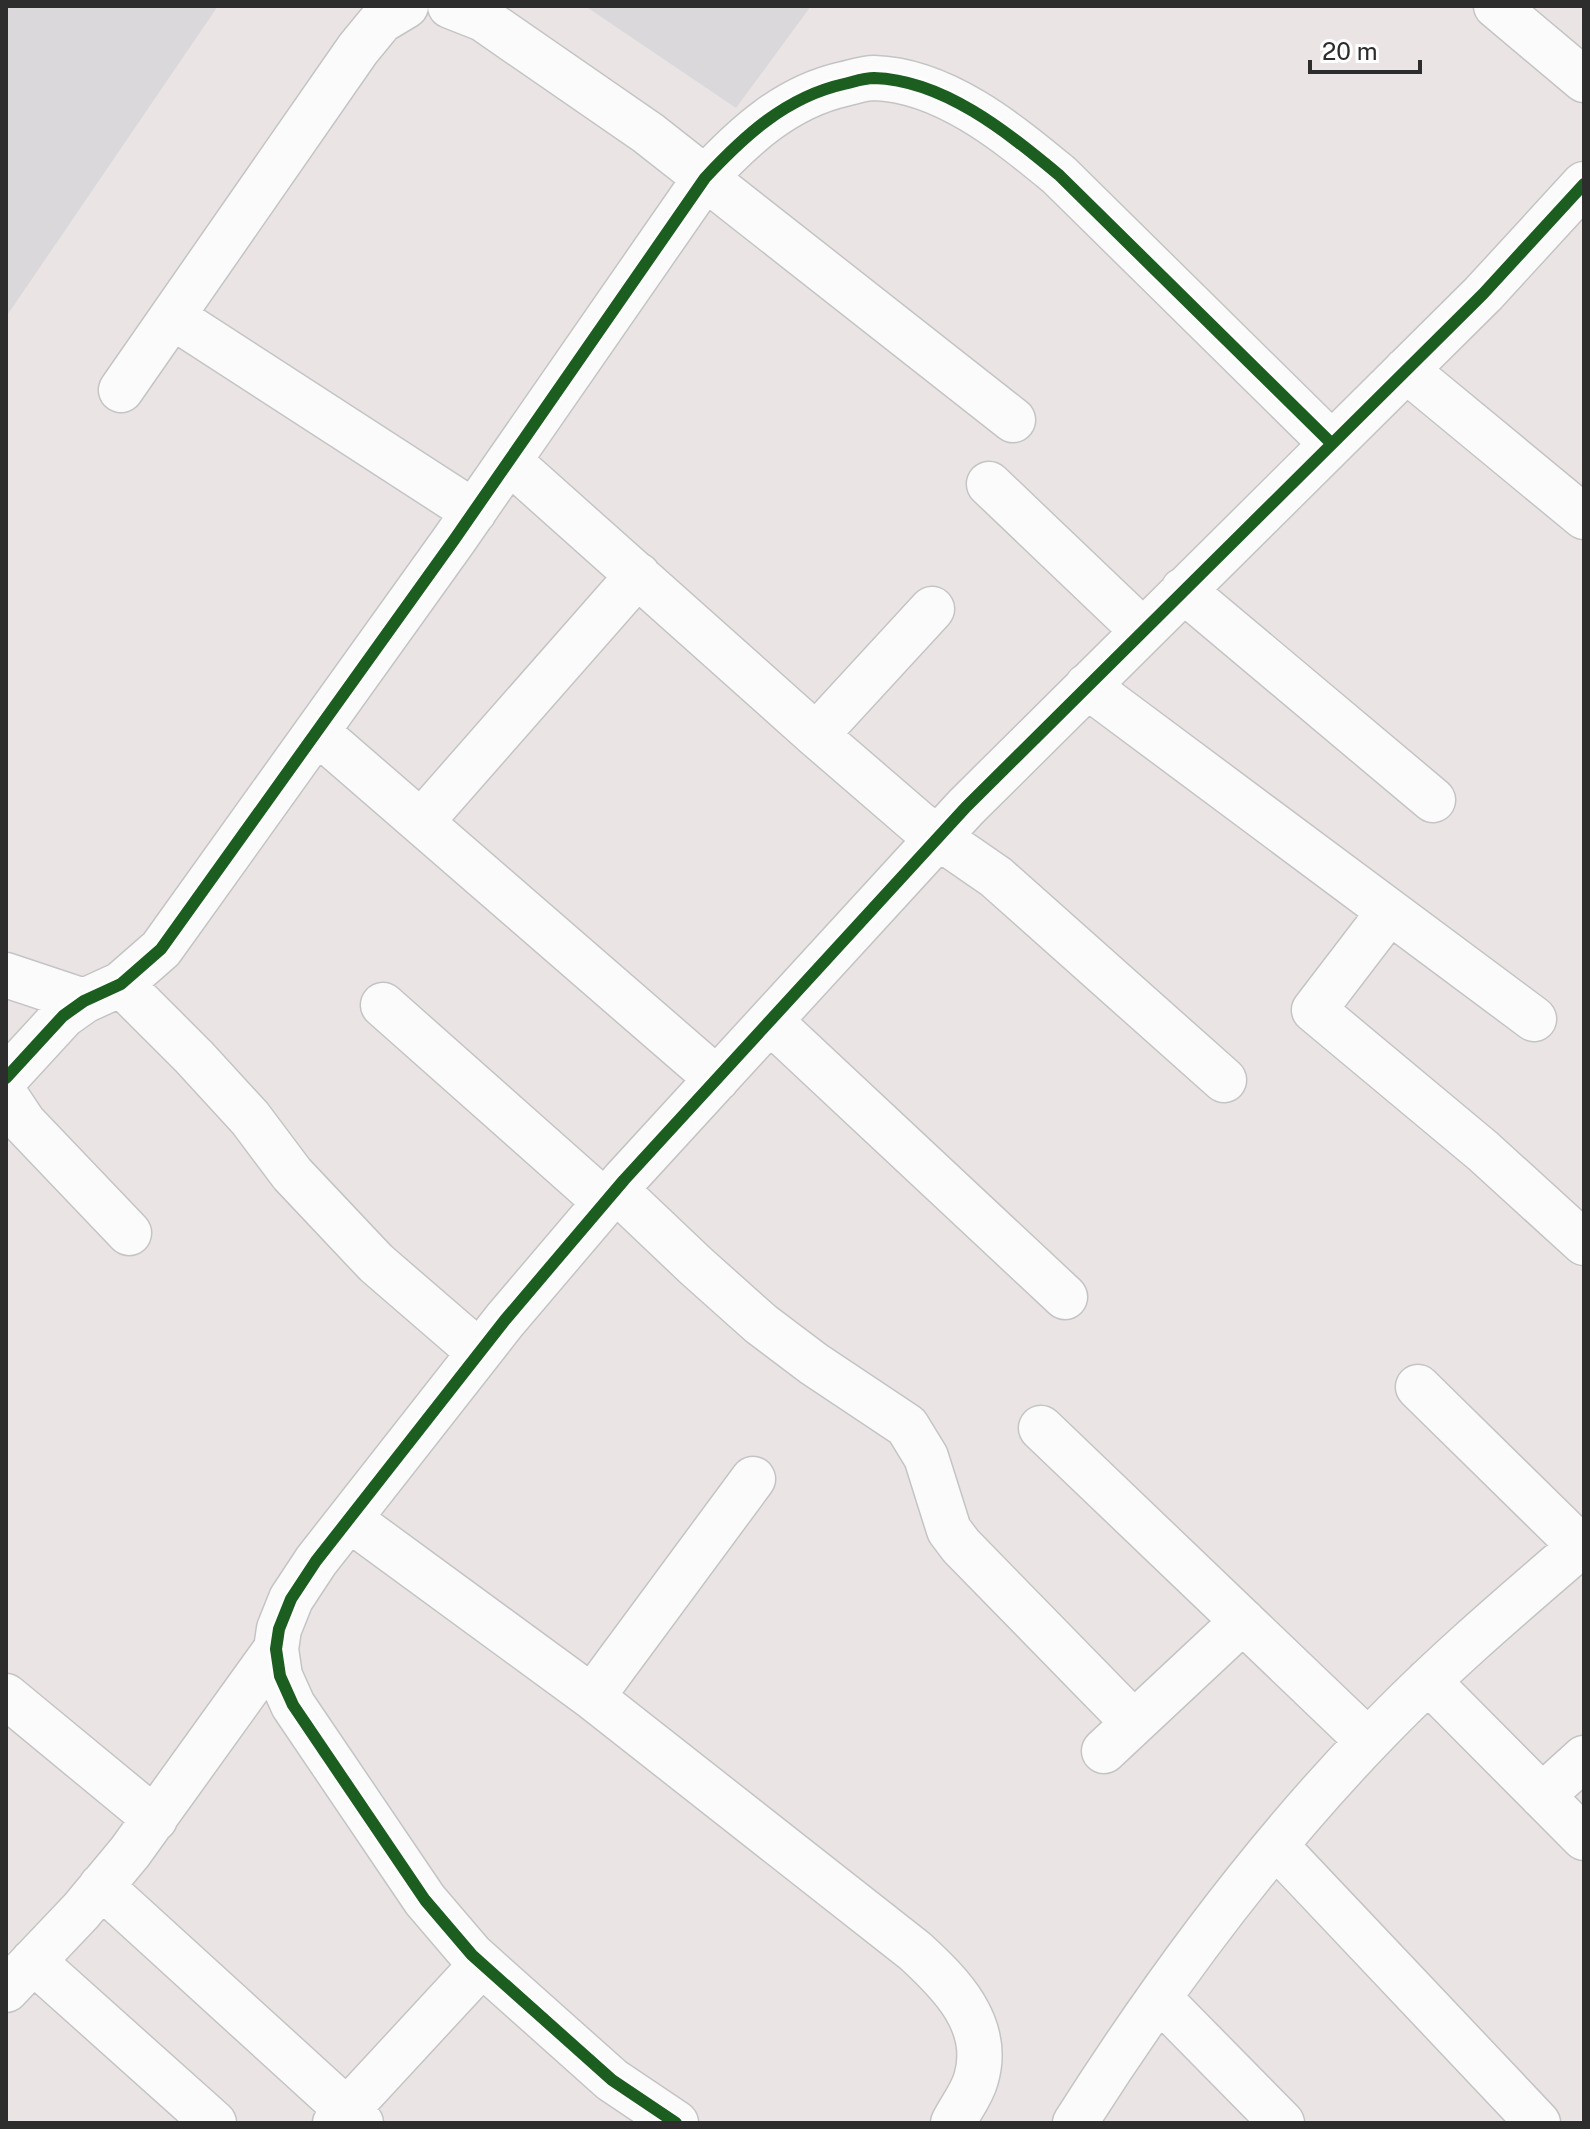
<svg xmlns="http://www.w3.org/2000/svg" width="1590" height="2129" font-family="'Public Sans',sans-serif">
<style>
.industrial{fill:#dad8da}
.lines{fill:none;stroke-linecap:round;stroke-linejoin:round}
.minor-casing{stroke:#c5c4c4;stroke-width:47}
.minor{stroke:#fcfbfb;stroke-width:44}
.cycleway-casing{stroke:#fff;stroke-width:17}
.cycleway{stroke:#1b5e20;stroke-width:12}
</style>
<rect width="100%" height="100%" fill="#eae5e4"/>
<!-- industrial -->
<path class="industrial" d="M6 6H218L6 317Z
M585 6H811L736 108Z"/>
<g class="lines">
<!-- minor casing -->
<g class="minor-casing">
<path id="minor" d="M450 6 483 19 648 133 1013 420
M1496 6 1584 80
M173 317 474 512
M1406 370 1584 517
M121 390 358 49 381 21 406 6
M509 461 816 735 918 823 996 877 1224 1080
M989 484 1143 631
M1183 590 1433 800
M1087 686 1534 1019
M317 732 717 1079
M816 735 932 609
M421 822 638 575
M1389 912 1314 1010 1483 1151 1584 1243
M6 975 84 1001
M121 984 194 1057 250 1118 292 1174 376 1263 479 1352
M383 1005 605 1202
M770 1021 1065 1297
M6 1078 63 1016 84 1001 121 984 161 949 454 540 705 178C744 136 786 97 844 84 853 82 864 78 874 78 944 80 1008 133 1059 175L1331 443
M6 1096 24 1123 129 1233
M616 1190 696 1266 761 1324 814 1364 907 1426 926 1457 949 1530 961 1546 1133 1722
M1418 1387 1580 1546
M1041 1428 1368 1741
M349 1519 592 1697 915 1951C951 1984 992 2025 976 2079 972 2094 960 2109 953 2123
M1428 1681 1584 1838
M6 1696 155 1819
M592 1697 753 1479
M1104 1751 1243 1621
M1542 1796 1584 1758
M1276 1846 1538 2123
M101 1886 361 2123
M33 1961 214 2123
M6 1990 81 1911 130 1852 276 1649
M1159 1998 1282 2123
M335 2123 482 1964
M676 2123 612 2080 472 1955 425 1900 293 1705 280 1676 276 1649 279 1629 291 1599 316 1561 505 1320 624 1180 966 807 1483 294 1584 184
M1075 2123C1162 1986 1261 1852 1374 1735 1440 1666 1512 1605 1584 1543"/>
</g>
<!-- minor -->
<use href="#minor" class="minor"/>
<!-- cycleway casing -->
<g class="cycleway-casing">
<path id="cycleway" d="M6 1078 63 1016 84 1001 121 984 161 949 454 540 705 178C744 136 786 97 844 84 853 82 864 78 874 78 944 80 1008 133 1059 175L1331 443
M676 2123 612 2080 472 1955 425 1900 293 1705 280 1676 276 1649 279 1629 291 1599 316 1561 505 1320 624 1180 966 807 1483 294 1584 184"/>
</g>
<!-- cycleway -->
<use href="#cycleway" class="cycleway"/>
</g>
<!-- border -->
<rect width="1590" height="2129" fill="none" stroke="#2d2d2d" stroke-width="16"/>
<!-- scale -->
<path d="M1310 60v12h110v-12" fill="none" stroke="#2d2d2d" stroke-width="4"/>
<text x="1322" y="60" font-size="24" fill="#2d2d2d" stroke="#ffffff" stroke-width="6" paint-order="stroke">20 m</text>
</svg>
